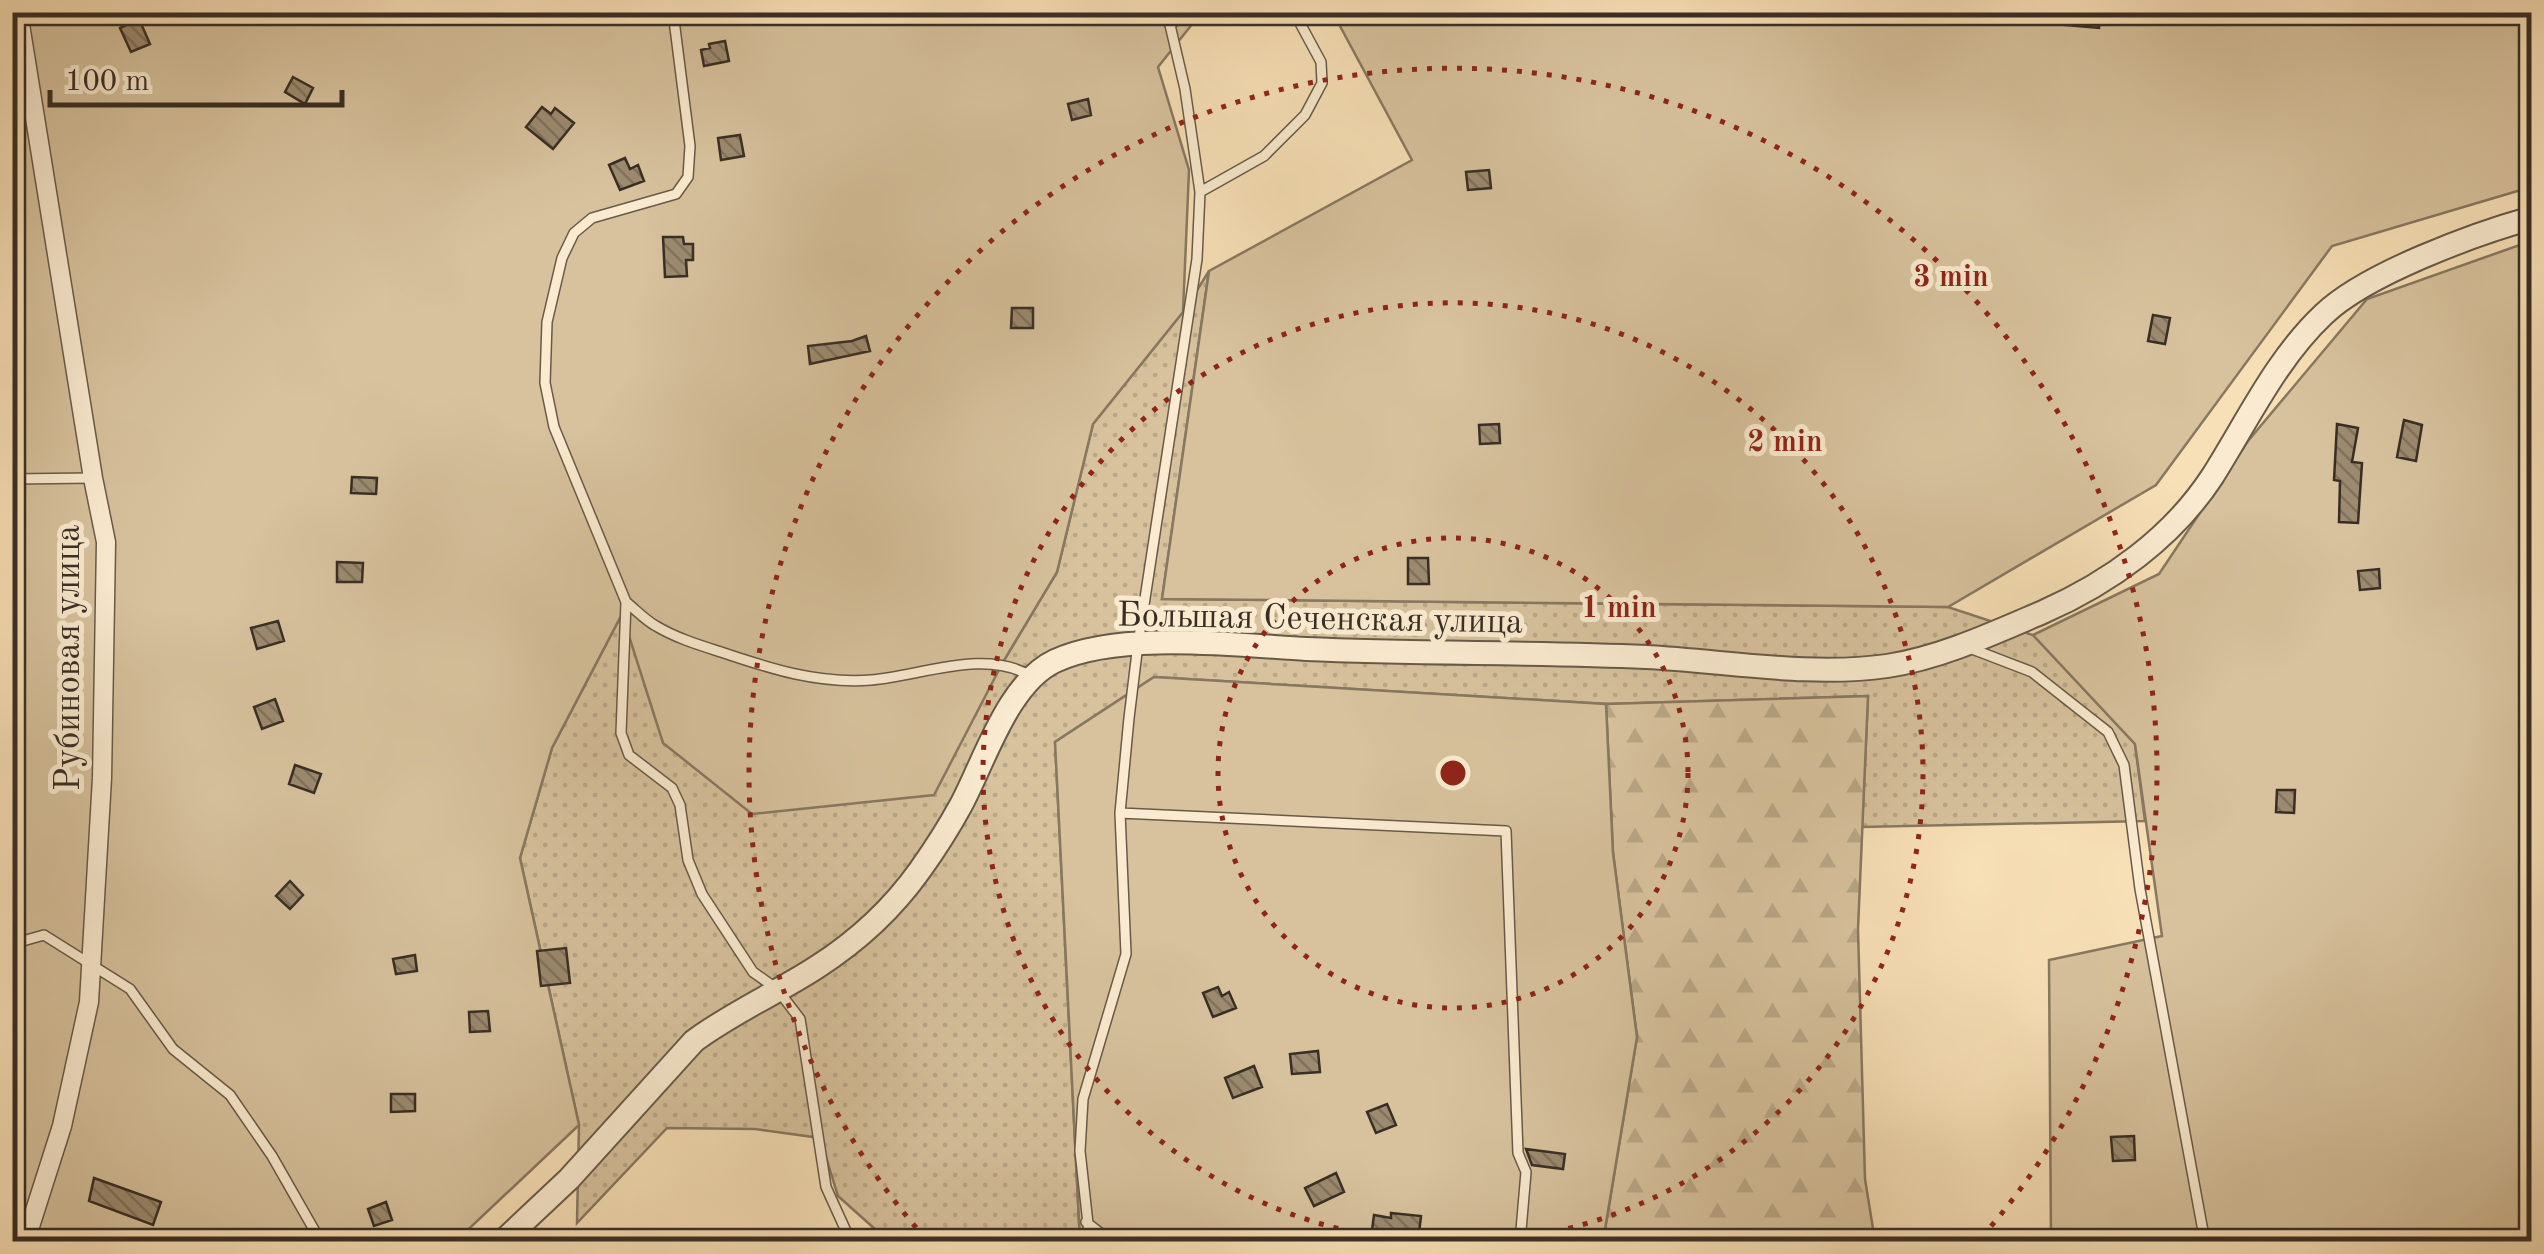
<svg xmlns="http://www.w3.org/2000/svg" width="2544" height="1254" font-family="'Old Standard TT',serif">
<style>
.grass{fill:url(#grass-dots);stroke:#887861;stroke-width:2.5}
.forest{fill:url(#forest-firs);stroke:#887861;stroke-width:2.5}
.garden{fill:#d7c29d;stroke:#887861;stroke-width:2.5}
.building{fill:url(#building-back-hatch);stroke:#382e25;stroke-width:2.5}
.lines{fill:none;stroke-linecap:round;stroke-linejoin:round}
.service-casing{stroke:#685a49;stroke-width:12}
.minor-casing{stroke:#685a49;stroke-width:21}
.tertiary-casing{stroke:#685a49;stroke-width:26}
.service{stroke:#faebd0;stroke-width:9}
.minor{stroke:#faebd0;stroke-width:18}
.tertiary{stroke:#faebd0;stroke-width:22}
.ring{fill:none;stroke:#8f2418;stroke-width:5;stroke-dasharray:5 10}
.labels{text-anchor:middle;stroke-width:10;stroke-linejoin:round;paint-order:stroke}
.street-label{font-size:35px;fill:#382e25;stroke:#faebd0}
.centre{fill:#8f2418;stroke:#faebd0;stroke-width:5}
.ring-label{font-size:30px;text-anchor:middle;font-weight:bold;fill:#8f2418;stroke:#faebd0;stroke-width:10;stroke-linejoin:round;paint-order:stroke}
</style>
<defs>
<pattern id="grass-dots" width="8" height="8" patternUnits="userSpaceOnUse" patternTransform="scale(2.5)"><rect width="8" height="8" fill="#d7c29d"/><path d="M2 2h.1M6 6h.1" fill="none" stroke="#b9a787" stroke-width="1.8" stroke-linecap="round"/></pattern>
<pattern id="forest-firs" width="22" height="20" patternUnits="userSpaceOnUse" patternTransform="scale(2.5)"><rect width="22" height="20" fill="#d7c29d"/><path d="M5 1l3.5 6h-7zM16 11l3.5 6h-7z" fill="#b9a787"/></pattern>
<pattern id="building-back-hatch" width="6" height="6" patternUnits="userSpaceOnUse" patternTransform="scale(2.5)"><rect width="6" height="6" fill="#9c8b70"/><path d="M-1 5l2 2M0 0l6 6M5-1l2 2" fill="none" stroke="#80725c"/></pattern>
</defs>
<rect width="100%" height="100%" fill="#f8e0b6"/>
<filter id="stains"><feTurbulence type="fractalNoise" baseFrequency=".002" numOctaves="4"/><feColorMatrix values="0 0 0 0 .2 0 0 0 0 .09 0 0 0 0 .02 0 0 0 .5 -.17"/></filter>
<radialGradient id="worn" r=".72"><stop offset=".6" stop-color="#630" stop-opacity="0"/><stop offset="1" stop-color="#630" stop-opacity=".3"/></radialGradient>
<!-- grass -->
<path class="grass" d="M1209 271 1162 599 1948 607 2033 635 2135 744 2145 821 1862 827 1868 696 1606 704 1154 677 1055 742 1080 1242 878 1241 876 1230 838 1196 820 1138 755 1129 667 1128 577 1223 579 1125 520 858 552 748 623 612 1003 662 1057 572 1093 424 1186 308Z"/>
<!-- forest -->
<path class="forest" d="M1868 696 1858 929 1865 1179 1875 1241 1603 1242 1637 1037 1613 853 1606 704Z"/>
<!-- garden -->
<path class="garden" d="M12 13H1201L1158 67 1189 170 1183 312 1093 424 1057 572 1003 662 934 795 752 814 663 743 622 614 552 748 520 858 579 1125 456 1241H13Z
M1333 13H2531V187L2332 246 2156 485 1948 607 1162 599 1209 271 1412 160Z
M2531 241V1241H2051L2049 960 2162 936 2135 744 2033 635 2159 574 2248 441 2367 299Z
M1154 677 1606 704 1613 853 1637 1037 1603 1241H1080L1055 742Z"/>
<!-- building -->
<path class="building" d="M2055 12H2100L2099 28 2055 24Z
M139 19 150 44 131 52 120 28Z
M725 41 729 61 704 66 701 50 710 48 709 44Z
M293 77 313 88 305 104 285 92Z
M1088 99 1091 115 1072 120 1068 104Z
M542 107 551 114 555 108 574 123 553 149 526 127Z
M740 135 744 156 721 160 718 138Z
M625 158 630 169 638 165 644 181 620 190 609 165Z
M1489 170 1491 188 1468 190 1466 172Z
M663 237H683L684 244H693V260H686L687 276 665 277Z
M1012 308H1033V328H1011Z
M2153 315 2170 318 2165 344 2148 341Z
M866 336 870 351 810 364 808 346 852 341Z
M2404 420 2422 425 2416 461 2397 457Z
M1499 424 1500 443 1480 444 1479 425Z
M2337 424 2358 428 2352 462 2362 463 2358 523 2339 522 2340 481 2334 480Z
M352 477 377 478 376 494 351 493Z
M1408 558H1428L1429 584H1408Z
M337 562 363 563 362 582H337Z
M2379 569 2380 588 2360 590 2358 571Z
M278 621 284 641 257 649 251 628Z
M275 699 283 721 262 729 254 707Z
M295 765 321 774 314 793 289 784Z
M2277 790H2295L2294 813 2276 812Z
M290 881 303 895 290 909 276 896Z
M566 948 570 983 541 986 537 951Z
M415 955 417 971 396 974 393 959Z
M1218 987 1222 996 1229 992 1236 1008 1213 1017 1203 993Z
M488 1011 490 1031 470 1032 469 1012Z
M1318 1051 1320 1072 1292 1074 1290 1054Z
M1254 1066 1262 1087 1233 1098 1225 1078Z
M391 1094H415V1111L391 1112Z
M1387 1104 1396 1125 1376 1133 1367 1112Z
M2134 1136 2135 1160 2113 1161 2111 1137Z
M1526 1149 1565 1154 1563 1169 1532 1165Z
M1336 1173 1344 1192 1314 1206 1305 1188Z
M94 1178 161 1202 153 1225 89 1201Z
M386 1202 392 1220 374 1226 368 1209Z
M1391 1213 1421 1216 1418 1242 1389 1239V1233L1372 1230 1374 1215 1391 1218Z"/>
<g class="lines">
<!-- service casing -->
<g class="service-casing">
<path id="service" d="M676 12 674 20 690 146 688 177 676 194 592 218 574 233 562 258 547 322 545 383 554 427 626 602 621 733 629 755 672 788 680 805 688 860 702 894 753 972 777 989 800 1019 826 1187 851 1242
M1170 25 1186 12
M1200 192 1264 156 1305 115 1322 83 1321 62 1294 12
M12 479 93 478
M626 602C636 610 645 620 656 626 676 638 699 645 721 652 771 669 818 684 871 680 920 676 986 648 1030 676
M1967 647 2032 672 2108 732 2124 765 2140 889 2205 1242
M1120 813 1506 831 1518 1153 1526 1172 1520 1242
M12 944 44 935 130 989 173 1049 230 1095 272 1156 321 1242
M1086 1222 1112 1242
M1090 1242 1080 1151 1083 1099 1126 954 1120 813 1129 718 1138 644 1197 259 1200 192 1185 89 1170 25 1162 12"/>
</g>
<!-- minor casing -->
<g class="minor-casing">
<path id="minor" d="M18 12 93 478 106 542 102 778 89 1002 62 1126 25 1242"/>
</g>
<!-- tertiary casing -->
<g class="tertiary-casing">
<path id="tertiary" d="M502 1242 569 1179 694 1041C733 1012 777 993 817 967 856 942 893 908 920 870 935 849 949 827 961 805 985 760 1008 683 1055 661 1118 631 1236 645 1306 649 1419 654 1533 652 1646 657 1725 661 1809 677 1887 666 1940 658 1994 633 2043 612 2109 583 2172 538 2212 477 2247 422 2276 359 2324 314 2366 274 2474 234 2532 218"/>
</g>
<!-- service -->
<use href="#service" class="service"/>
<!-- minor -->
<use href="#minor" class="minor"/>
<!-- tertiary -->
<use href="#tertiary" class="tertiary"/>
</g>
<!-- distance rings -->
<g class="ring">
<circle cx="1453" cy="773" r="235"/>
<path d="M1412 1241A470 470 0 1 1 1494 1241"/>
<path d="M926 1239A704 704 0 1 1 1980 1239"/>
</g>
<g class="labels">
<!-- street labels -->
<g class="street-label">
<text transform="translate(1320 617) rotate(1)" y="12">Большая Сеченская улица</text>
<text transform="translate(67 658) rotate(-90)" y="12">Рубиновая улица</text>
</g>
</g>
<circle cx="1453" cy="773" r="15" class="centre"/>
<g class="ring-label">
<text x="1951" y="286">3 min</text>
<text x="1785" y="451">2 min</text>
<text x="1619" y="617">1 min</text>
</g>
<!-- margin -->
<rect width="2544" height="1254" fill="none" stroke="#f8e0b6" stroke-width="50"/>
<rect x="15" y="15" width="2514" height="1224" fill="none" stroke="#382e25" stroke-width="5"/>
<rect x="25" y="25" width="2494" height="1204" fill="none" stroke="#382e25" stroke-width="2.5"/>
<!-- scale -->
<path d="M50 90v15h292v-15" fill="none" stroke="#382e25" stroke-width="5"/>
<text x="65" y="90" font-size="30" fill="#382e25" stroke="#faebd0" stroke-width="8" paint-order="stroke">100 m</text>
<rect width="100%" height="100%" filter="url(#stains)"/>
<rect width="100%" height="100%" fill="url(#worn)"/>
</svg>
